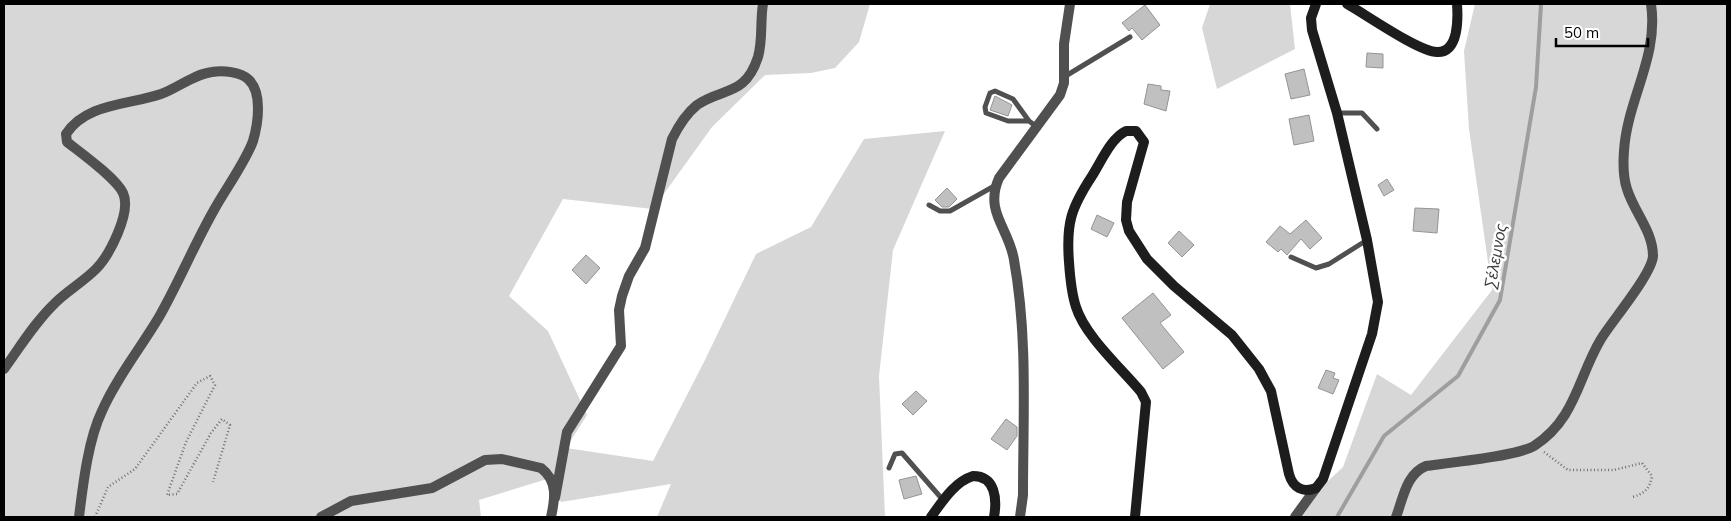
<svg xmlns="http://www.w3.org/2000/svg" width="1731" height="521" font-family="Mulish,sans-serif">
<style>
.green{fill:#d7d7d7}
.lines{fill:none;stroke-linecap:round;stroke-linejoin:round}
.stream{stroke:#9e9e9e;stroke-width:4}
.building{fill:#c0c0c0;stroke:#949494}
.path{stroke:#727272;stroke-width:2.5;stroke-dasharray:1 2.5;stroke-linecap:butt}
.lane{stroke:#505050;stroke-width:5}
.street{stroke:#505050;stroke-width:10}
.secondary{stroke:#1d1d1d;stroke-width:10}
.labels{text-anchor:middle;stroke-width:5;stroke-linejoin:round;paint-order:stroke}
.water-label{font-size:16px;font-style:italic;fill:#3f3f3f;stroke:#fff}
</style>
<rect width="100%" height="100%" fill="#fff"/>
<!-- green -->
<path class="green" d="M4 4H870L859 42 835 68 811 73 765 75 712 127 653 209 563 199 509 296 548 331 587 415 566 448 653 461 704 362 756 254 811 227 864 139 945 131 893 250 879 376 885 517H657L671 484 561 502 547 479 479 500 481 517H4Z
M1210 4H1290L1295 49 1217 89 1202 28Z
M1475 4H1727V517H1290L1343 467 1377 374 1411 395 1492 290 1469 129 1464 51Z"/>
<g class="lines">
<!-- stream -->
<path class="stream" d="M1337 517 1384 436 1458 376 1500 300 1536 87 1541 4"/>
</g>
<!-- building -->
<path class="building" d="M1145 5 1160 25 1142 40 1132 28 1129 31 1122 23Z
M1367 53 1383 54V68L1366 67Z
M1304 69 1310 95 1291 99 1285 74Z
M1148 84 1161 86V90L1170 91 1166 111 1144 104Z
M995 96 1012 105 1008 116 990 110Z
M1309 115 1314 141 1294 145 1289 119Z
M1387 179 1394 190 1384 196 1378 185Z
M947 188 957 199 949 207H942L935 200Z
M1415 208 1439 209 1437 233 1413 231Z
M1097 215 1114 223 1107 237 1091 229Z
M1306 220 1322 238 1310 249 1301 239 1287 255 1281 249 1278 252 1266 242 1280 226 1290 234Z
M1179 231 1194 245 1182 257 1168 243Z
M586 255 600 268 586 284 572 270Z
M1153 293 1171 315 1160 323 1184 352 1163 369 1122 318Z
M1326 370 1335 373 1333 378 1339 380 1333 394 1318 388Z
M916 391 927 401 913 415 902 404Z
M1006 419 1017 427V436L1007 450 991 439Z
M916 476 922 494 904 499 899 480Z"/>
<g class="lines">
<!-- path -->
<path class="path" d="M1544 452 1568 470H1614L1642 463 1652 476C1650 489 1644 494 1632 497
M95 517 108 487 135 469 197 383 210 376 215 385 186 442 167 495 177 494 211 433 222 419 230 425 213 482"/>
<!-- lane -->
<path class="lane" d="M1064 77 1130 37
M1337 113H1362L1377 129
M1029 121H1008L986 113 985 107 990 93 995 91 1013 99 1029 121 1037 127
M929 205 940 211H950L996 185
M1291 257 1316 268 1329 264 1367 240
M889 468 895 454 902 453 943 500"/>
<!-- street -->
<path class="street" d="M4 369C20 347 35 322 55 303 67 291 83 282 96 269 109 256 132 212 123 193 116 178 81 153 67 142L66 134C86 103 129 105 161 94 178 88 194 74 212 72 223 70 240 72 248 79 263 92 258 124 253 141 246 161 225 190 214 210 194 245 179 282 159 317 140 349 117 377 102 411 88 440 83 485 79 517
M555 498 567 432 621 346 619 310 622 296 629 276 645 248 672 139C678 127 687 113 697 105 723 87 745 97 758 57 763 40 760 21 763 4
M321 517 351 501 432 488 485 460 502 459 541 468C558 481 555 499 551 517
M1020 517 1023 495C1023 417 1028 337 1014 260 1009 228 984 212 999 178L1060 95 1064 83V44L1070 4
M1295 517 1316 488
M1396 517C1403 499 1406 474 1426 466 1449 463 1517 456 1534 446 1576 419 1578 377 1601 339 1612 321 1652 274 1653 256 1653 231 1634 212 1627 189 1623 177 1623 164 1624 151 1627 100 1659 57 1651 4"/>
<!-- secondary -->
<path class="secondary" d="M1347 4C1365 14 1419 52 1437 52 1459 53 1458 18 1457 4
M931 517C942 502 954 482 973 476 996 476 997 500 994 517
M1135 517 1146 402 1141 392C1121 368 1085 336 1076 307 1071 292 1070 277 1069 262 1066 223 1071 208 1092 176 1101 162 1111 138 1126 131H1136L1144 142 1127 202 1126 220 1129 231 1147 259 1174 286 1232 335 1259 369 1271 391 1289 474C1293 488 1303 493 1316 488L1323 479 1372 334 1378 302 1367 240 1337 113 1312 30 1311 18 1316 4"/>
</g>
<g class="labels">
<!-- water labels -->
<g class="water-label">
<text transform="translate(1495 256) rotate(-80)" y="6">Σέλεμνος</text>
</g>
</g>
<!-- border -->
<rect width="1731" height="521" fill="none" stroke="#000000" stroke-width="10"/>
<!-- scale -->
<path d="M1556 38v8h92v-8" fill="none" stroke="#000000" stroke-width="2.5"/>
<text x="1564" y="38" font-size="15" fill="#000000" stroke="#ffffff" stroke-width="4" paint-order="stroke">50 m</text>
</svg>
